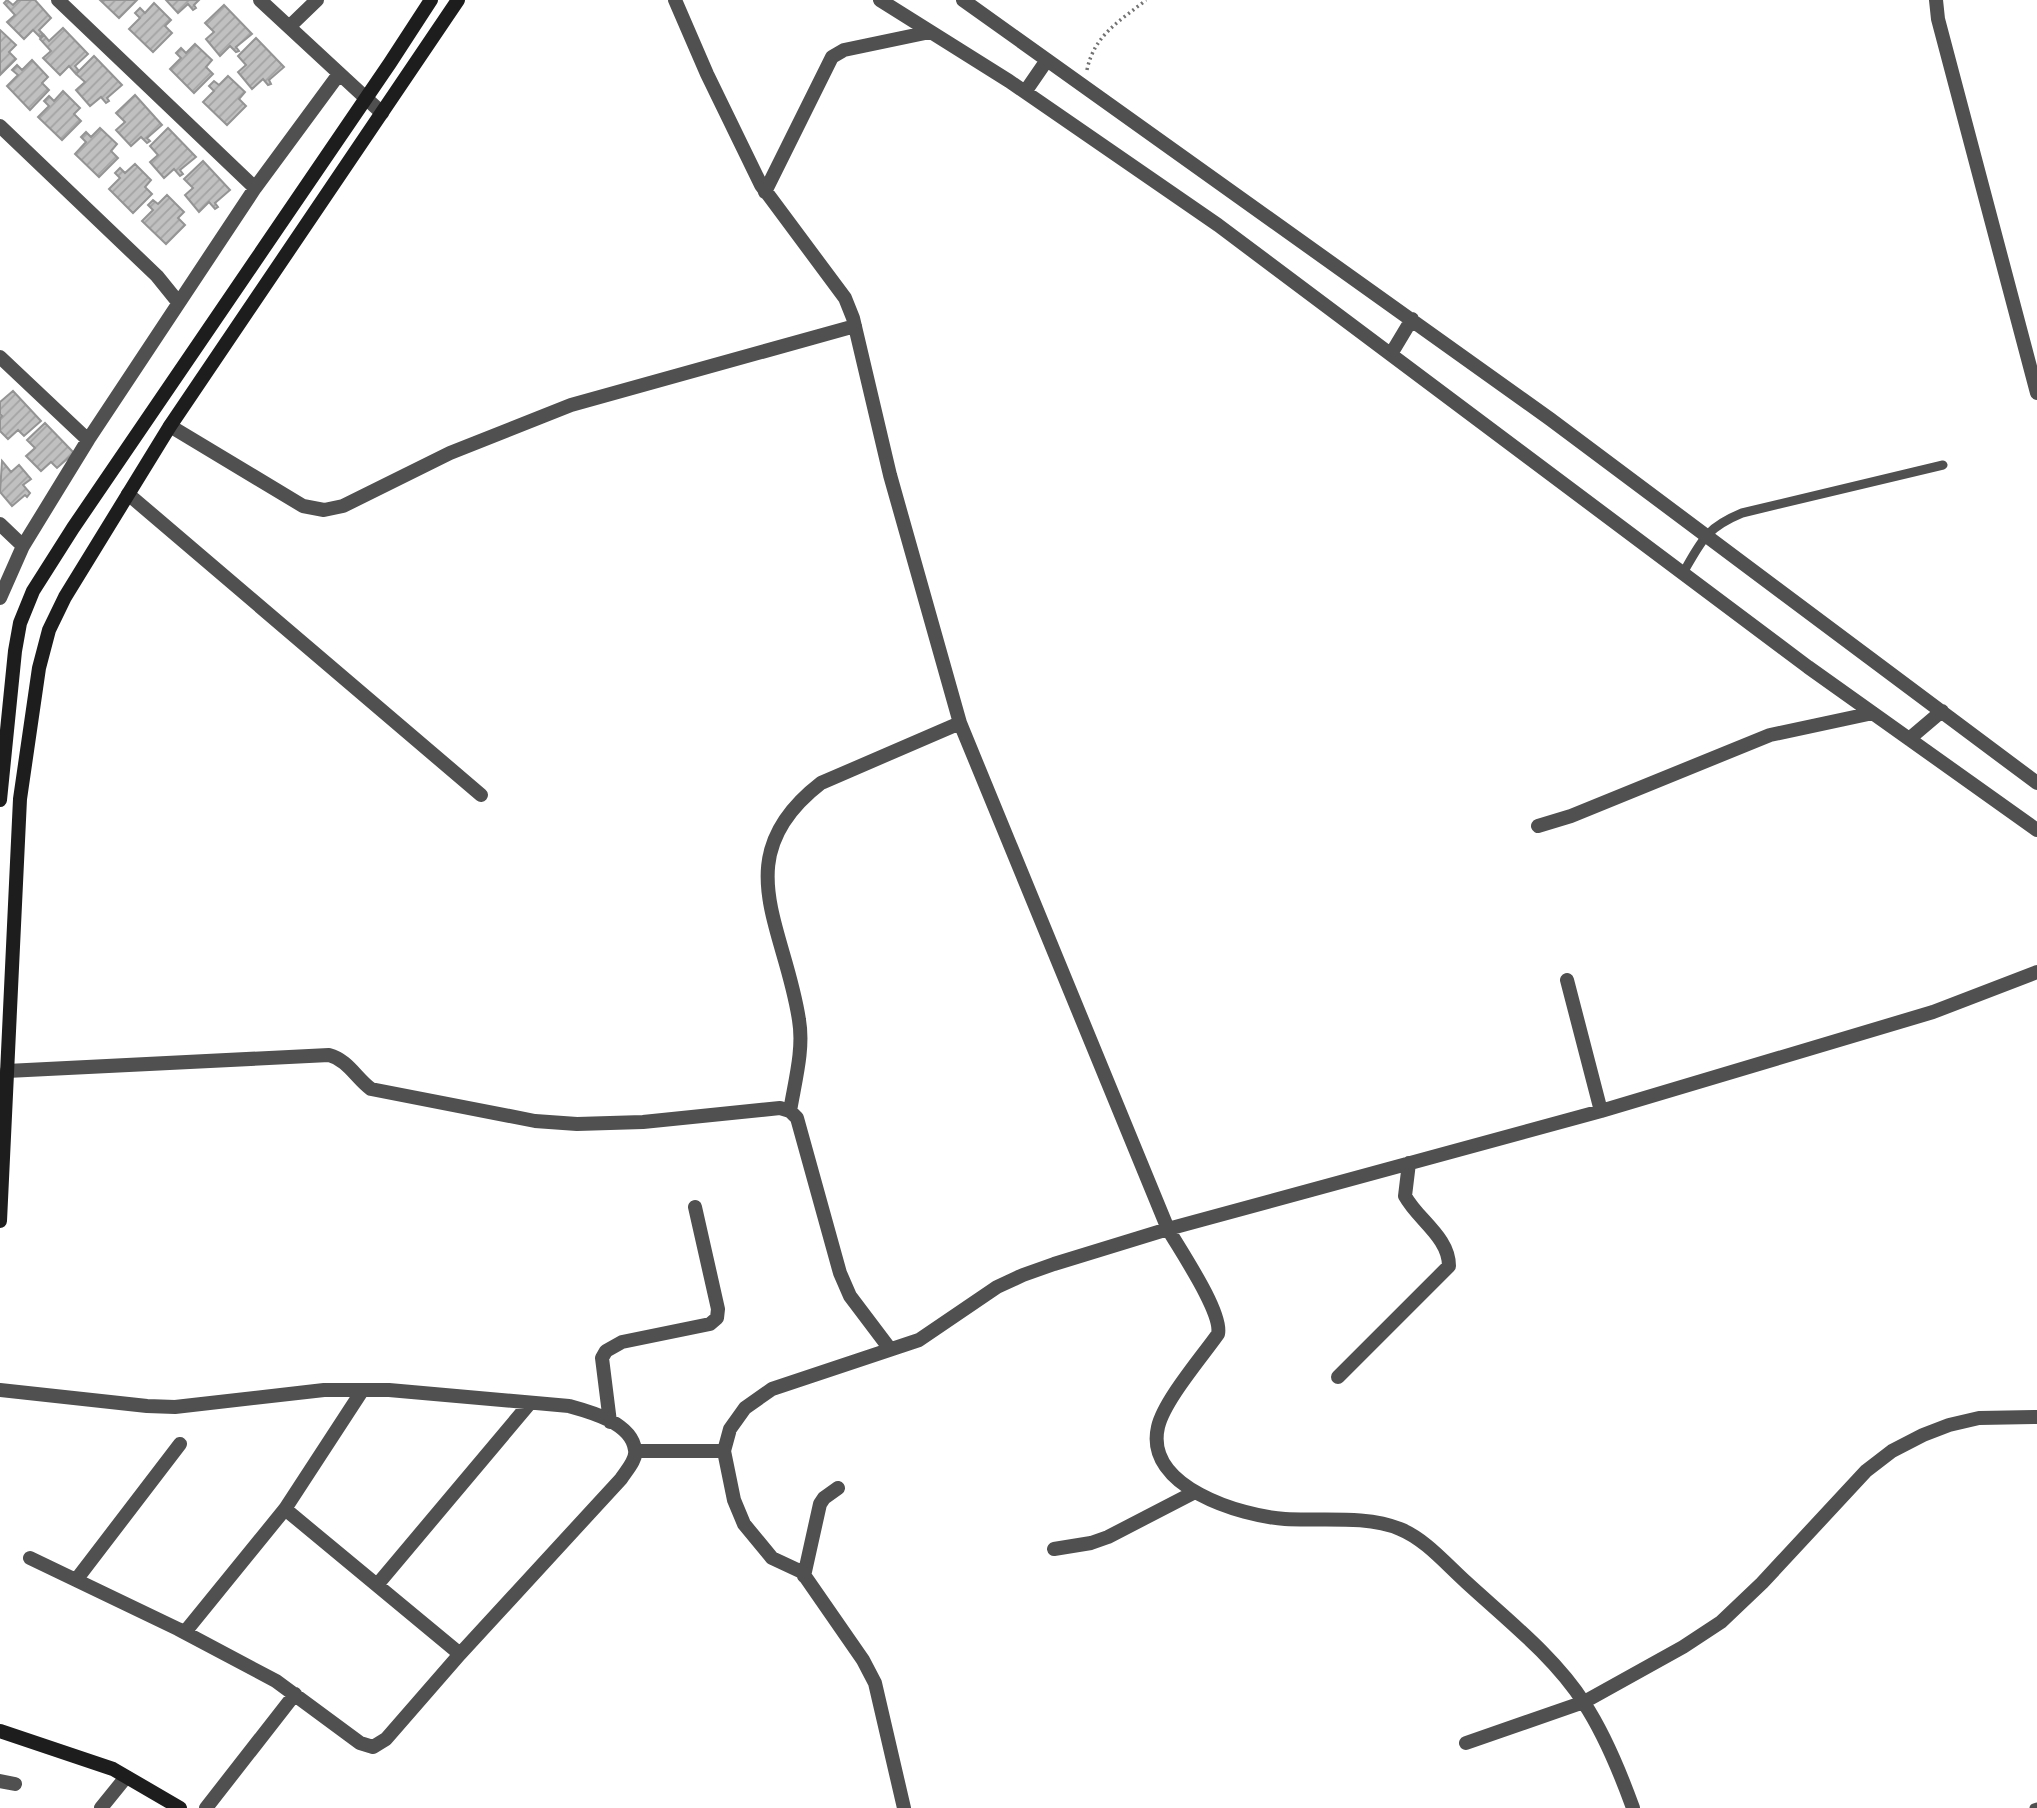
<svg xmlns="http://www.w3.org/2000/svg" width="2037" height="1808" font-family="Signika,sans-serif">
<style>
.building{fill:url(#building-hatch);stroke:#949494;stroke-width:2}
.lines{fill:none;stroke-linecap:round;stroke-linejoin:round}
.path{stroke:#727272;stroke-width:3.5;stroke-dasharray:2 3.5;stroke-linecap:butt}
.lane{stroke:#505050;stroke-width:9}
.street{stroke:#505050;stroke-width:14}
.secondary{stroke:#1d1d1d;stroke-width:14}
</style>
<defs>
<pattern id="building-hatch" width="6" height="6" patternUnits="userSpaceOnUse" patternTransform="scale(1.75)"><rect width="6" height="6" fill="#c0c0c0"/><path d="M-1 1l2-2M0 6l6-6M5 7l2-2" fill="none" stroke="#a3a3a3"/></pattern>
</defs>
<rect width="100%" height="100%" fill="#fff"/>
<!-- building -->
<path class="building" d="M7 0 13 5 18 0H35L51 18 39 30 43 34 40 37 33 30 24 39 7 22 15 15 4 3Z
M100 0H137L119 18Z
M166 0H199L194 5 196 8 193 10 188 4 178 13Z
M154 3 171 20 165 26 172 33 153 52 129 29 140 18 135 13 140 8 145 13Z
M224 5 252 34 236 47 239 51 236 52 230 46 220 56 206 39 214 32 205 23Z
M63 28 88 54 75 66 79 71 76 74 69 66 60 75 43 58 51 51 40 39 44 35 49 41Z
M0 30 16 45 9 52 16 59 0 75Z
M256 38 284 67 269 80 271 84 268 85 263 79 252 89 238 72 246 65 238 56Z
M195 44 212 60 206 67 213 74 194 93 170 69 181 58 176 53 181 48 186 53Z
M94 56 122 85 107 98 109 101 106 103 101 97 90 106 76 90 85 82 76 74Z
M32 60 48 77 42 83 49 90 30 110 7 86 18 75 12 70 17 65 22 70Z
M228 76 245 92 239 99 246 106 227 125 203 102 214 91 209 86 214 81 219 85Z
M63 91 80 108 74 114 81 121 62 140 38 117 49 106 44 101 49 96 54 101Z
M135 95 162 125 147 138 150 141 147 143 141 137 131 146 116 130 125 122 116 113Z
M100 128 117 144 111 151 118 158 99 177 75 154 86 142 81 137 86 132 91 137Z
M168 128 196 157 180 170 183 174 180 176 174 169 164 178 150 162 158 155 150 146Z
M203 161 230 190 215 203 218 207 215 209 209 202 199 212 185 195 193 188 184 179Z
M135 164 151 180 145 187 152 194 133 213 109 189 120 178 115 173 120 168 125 173Z
M167 195 184 212 178 218 185 225 166 244 142 221 153 210 148 205 153 200 158 204Z
M13 391 41 421 24 436 18 430 8 439 0 431V418L2 416 0 414V402Z
M45 423 74 453 57 468 51 462 41 471 26 456 35 448 27 440Z
M2 461 11 472 19 465 31 479 23 485 30 493 27 497 25 495 12 506 0 492Z"/>
<g class="lines">
<!-- path -->
<path class="path" d="M1087 70C1094 35 1120 21 1146 0"/>
<!-- lane -->
<path class="lane" d="M1683 573C1702 540 1706 528 1742 513L1943 465
M2034 1808 2037 1807"/>
<!-- street -->
<path class="street" d="M58 0 255 188
M260 0 382 113
M675 0 707 74 761 185 845 298 853 318 890 475 960 723 1168 1229C1180 1250 1223 1313 1218 1334 1201 1358 1164 1401 1158 1427 1144 1487 1241 1516 1285 1519 1320 1521 1367 1515 1400 1529 1425 1539 1446 1564 1466 1582 1505 1618 1555 1657 1584 1703 1605 1735 1620 1772 1633 1808
M880 0 1009 81 1218 225 1808 667 2037 830
M963 0 1550 419 2037 783
M1936 0 1938 19 2037 393
M289 27 317 0
M1025 92 1047 60
M0 126 157 276 178 302
M765 192 832 57 844 50 930 32
M1391 354 1412 319
M0 357 88 440
M170 426 303 506 324 510 343 506 450 453 571 405 855 326
M128 494 481 795
M0 524 23 546
M0 598 23 546 88 440 255 188 339 74
M1909 739 1942 711
M1538 826 1571 816 1770 735 1873 713
M1567 980 1601 1111
M7 1071 329 1055C348 1060 356 1078 371 1089L535 1121 577 1124 643 1122 780 1108 790 1111 797 1118 840 1273 850 1296 890 1349
M790 1111C795 1081 804 1049 799 1020 785 926 725 857 821 783L960 723
M1338 1377 1449 1266C1449 1237 1418 1220 1405 1196L1409 1163
M0 1390 147 1406 175 1407 324 1390H389L569 1406C591 1412 632 1423 635 1450 637 1460 626 1471 621 1479L460 1654 386 1739 373 1747 360 1743 276 1681 178 1629 30 1558
M610 1422 602 1358 606 1351 622 1342 710 1324 717 1318 718 1309 695 1207
M636 1451H724
M285 1509 460 1654
M1054 1549 1091 1543 1108 1537 1193 1493
M804 1576 820 1504 824 1498 838 1488
M76 1580 180 1444
M377 1585 530 1403
M185 1632 285 1509 362 1391
M1466 1743 1584 1702 1683 1647 1721 1622 1762 1583 1866 1471 1892 1451 1923 1435 1949 1425 1979 1418 2037 1417
M0 1781 15 1784
M101 1808 126 1777
M206 1808 295 1694
M904 1808 875 1683 863 1660 802 1572 772 1558 744 1524 734 1500 724 1451 730 1429 745 1408 772 1389 919 1340 997 1287 1023 1275 1054 1264 1168 1229 1601 1111 1933 1012 2037 972"/>
<!-- secondary -->
<path class="secondary" d="M0 800 15 651 20 623 33 591 73 528 390 63 431 0
M0 1221 20 799 39 668 49 630 65 597 170 426 458 0
M0 1731 113 1769 180 1808"/>
</g>
</svg>
